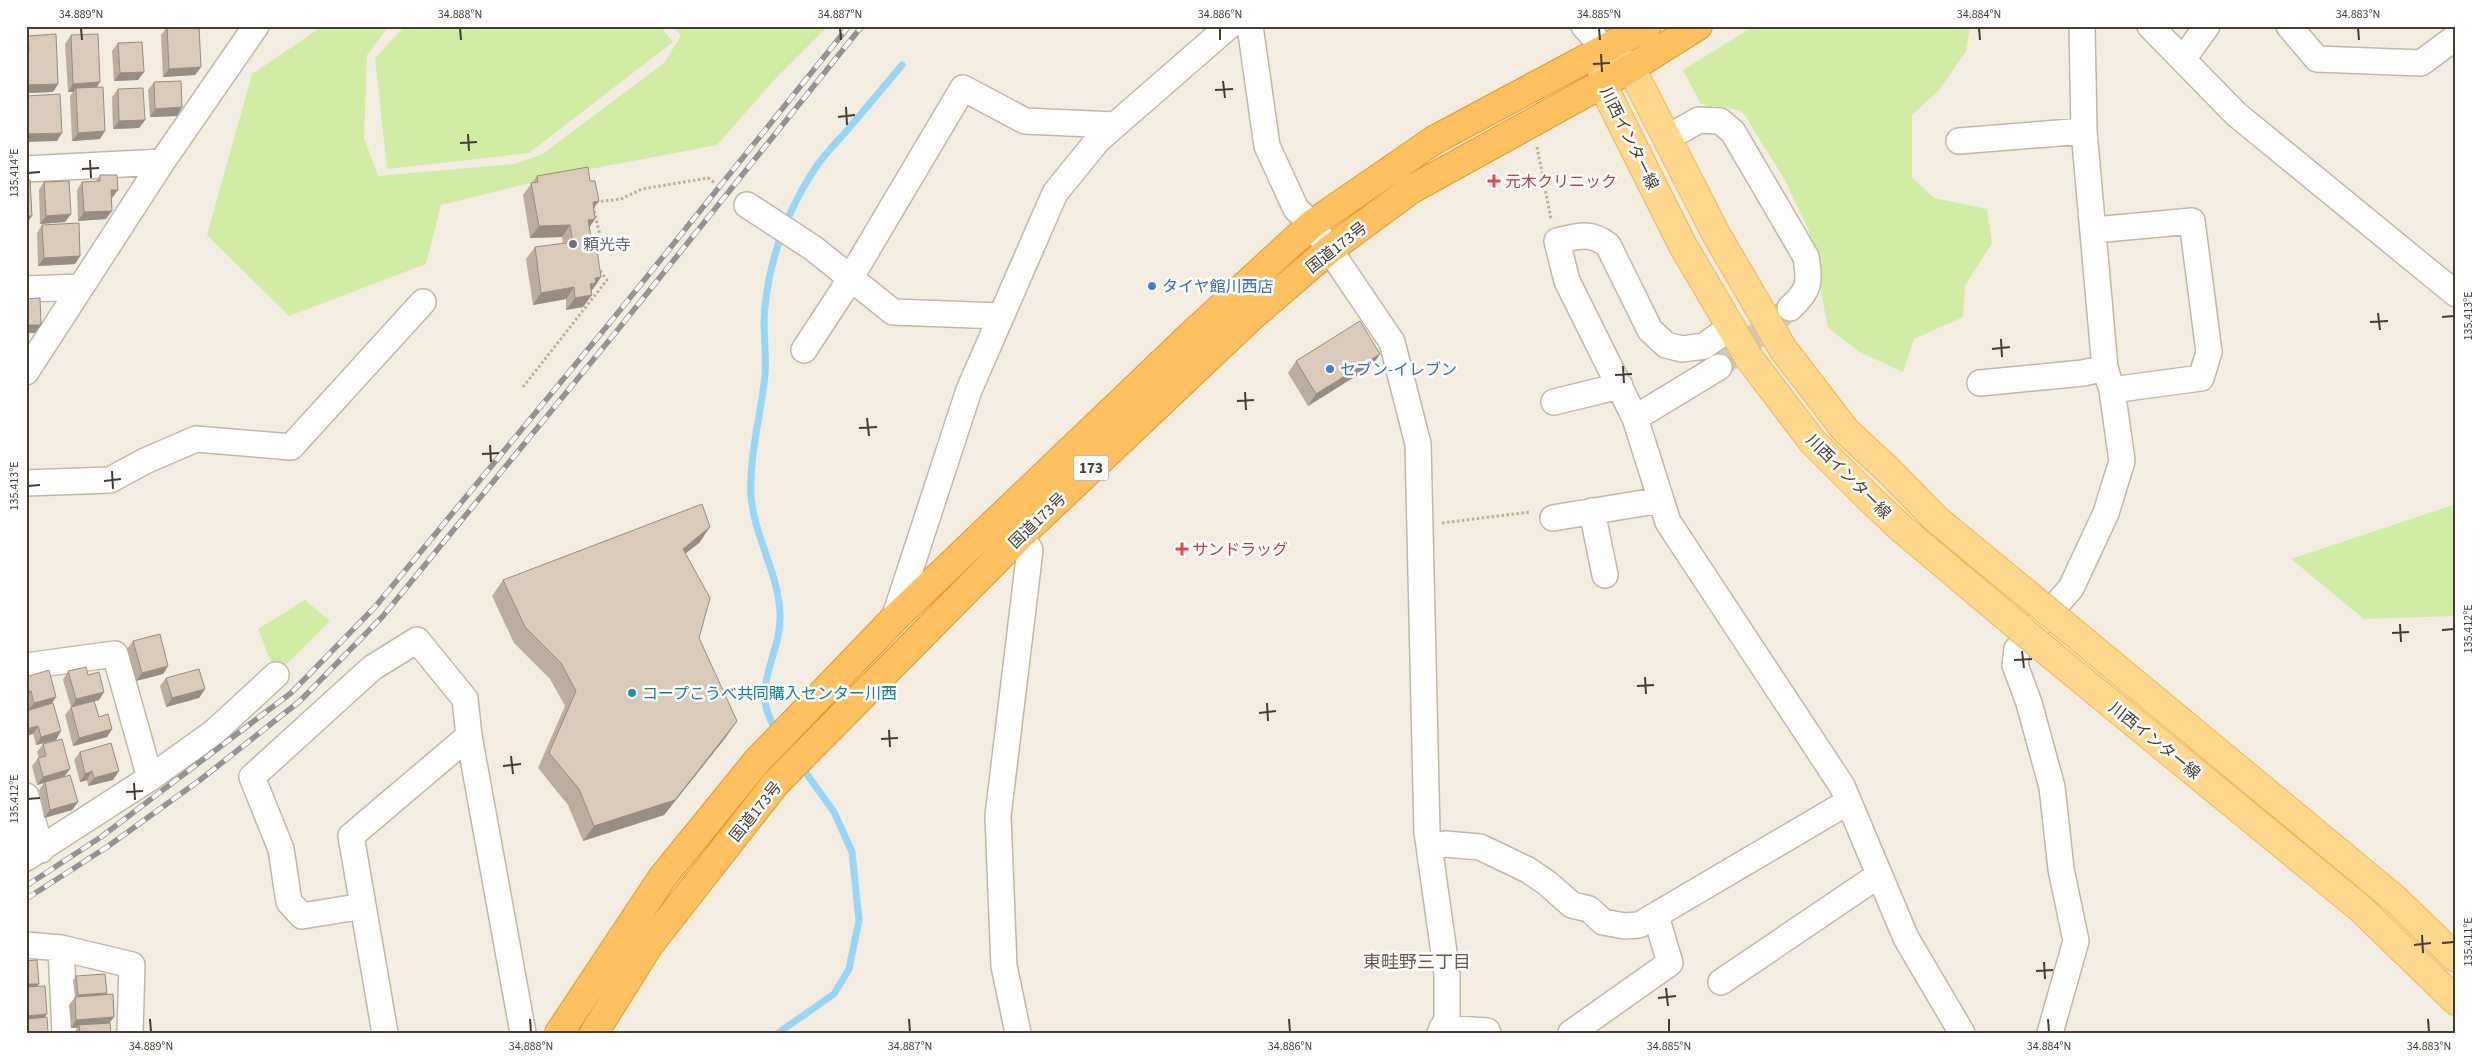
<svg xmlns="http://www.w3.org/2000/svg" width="2482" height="1059" font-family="'Source Sans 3','Noto Sans JP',sans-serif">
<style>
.green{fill:#d1eca5}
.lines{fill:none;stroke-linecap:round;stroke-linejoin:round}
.stream{stroke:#96d6f8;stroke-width:7}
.minor-tunnel{stroke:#d0cabe;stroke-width:25;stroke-dasharray:25 12;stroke-linecap:butt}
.minor-casing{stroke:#c2b7a6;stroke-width:28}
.major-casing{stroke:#f0b752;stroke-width:30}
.highway-casing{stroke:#ee9621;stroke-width:30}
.path{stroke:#c2af93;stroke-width:3;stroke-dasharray:2.5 2.5;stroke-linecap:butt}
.minor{stroke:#fff;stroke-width:25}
.major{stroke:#ffd88e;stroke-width:28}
.highway{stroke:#ffc160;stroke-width:28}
.rail-casing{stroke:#939393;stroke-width:5.5}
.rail{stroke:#fff;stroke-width:4;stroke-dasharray:11;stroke-linecap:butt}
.major-bridge-casing{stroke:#f0b752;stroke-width:30;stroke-linecap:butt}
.major-bridge{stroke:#ffd88e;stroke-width:28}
.wall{fill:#bbae9f}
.shaded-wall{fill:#988d82}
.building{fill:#d9cab9;stroke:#988d82}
.ticks{fill:none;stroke:#453c32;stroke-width:2}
.health-dot{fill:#e0444e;stroke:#fff;stroke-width:2}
.worship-dot{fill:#6b7280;stroke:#fff;stroke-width:2}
.shop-dot{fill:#3f7fe0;stroke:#fff;stroke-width:2}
.culture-dot{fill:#0f9aa8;stroke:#fff;stroke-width:2}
.labels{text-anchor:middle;stroke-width:5;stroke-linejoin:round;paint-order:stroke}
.shield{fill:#fff;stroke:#7d7670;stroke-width:1}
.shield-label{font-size:15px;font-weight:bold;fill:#453c32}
.street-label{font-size:16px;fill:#453c32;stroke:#fff}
.health-label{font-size:16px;fill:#be3a42;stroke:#fff;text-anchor:start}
.worship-label{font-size:16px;fill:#5b616d;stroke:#fff;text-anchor:start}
.shop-label{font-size:16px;fill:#366cbe;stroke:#fff;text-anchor:start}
.culture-label{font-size:16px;fill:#0d838f;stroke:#fff;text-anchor:start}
.neighbourhood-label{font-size:18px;fill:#695948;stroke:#fff}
.neatline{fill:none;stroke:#453c32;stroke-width:2}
.ticks-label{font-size:12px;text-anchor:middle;fill:#453c32}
</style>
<rect width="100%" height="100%" fill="#f3ede1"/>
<!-- green -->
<path class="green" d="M323 26H389L367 55 364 138 378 176 514 164 541 155 664 63 681 36 673 26H828L775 79 717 145 580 171 441 205 426 264 289 316 207 235 252 74Z
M405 26H660L673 42 529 153 387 169 375 58Z
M1754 26H1970L1966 51 1939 90 1912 115V177L1934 198 1987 209 1992 243 1965 286 1963 317 1914 339 1903 372 1860 352 1828 328 1809 231 1785 180 1742 111 1701 104 1683 70Z
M2456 504V616L2364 619 2291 559Z
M305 600 330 621 276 675 258 629Z"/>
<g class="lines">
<!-- stream -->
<path class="stream" d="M778 733C746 687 782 659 780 613 778 572 754 536 751 496 749 455 761 415 765 375 767 353 762 330 765 307 770 257 788 209 816 167 824 155 834 145 843 135 863 112 882 89 902 65
M778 1033 834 994 849 969 859 920 852 852 834 812 801 766"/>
<!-- minor-tunnel -->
<path class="minor-tunnel" d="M1719 367 1785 312"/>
<!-- minor casing -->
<g class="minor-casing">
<path id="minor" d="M1250 26 1267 146 1296 209 1312 224 1392 342 1418 444 1427 832 1447 974V1019L1440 1033
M1584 26 1605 49
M2150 26 2236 114 2456 294
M2289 26 2317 59 2421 63 2456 37
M2183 59 2207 26
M1667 138 1699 120 1720 121 1733 132 1806 257C1810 283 1810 290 1790 308
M1959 141 2084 131
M26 169 162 162
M747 205 813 248 893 312 1000 316
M2094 230 2192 221 2209 352 2201 378 2112 390
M26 289 81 287
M1731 327 1704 346 1682 349 1666 345 1650 330 1608 245C1590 231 1578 236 1557 241L1567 281 1635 418 1668 522 1842 786 1906 938 1962 1033
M804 350 842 292 963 88 1025 121 1115 125
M26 372 162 162 256 26
M1980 383 2083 373 2105 368
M1554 402 1620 386
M1635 418 1719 367
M26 483 110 480 145 461 196 439 291 447 423 302
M1592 511 1605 575
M1553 518 1661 500
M1010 519 1030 550 998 816 1004 966 1018 1033
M894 619 969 390 1055 193 1098 140 1229 26
M26 666 115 654 150 778
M26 796 41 850
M1430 848 1445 844 1480 847 1528 870 1547 883 1572 905 1589 909 1603 922 1625 926 1639 925 1848 802
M26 858 150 778 213 733 276 675
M363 906 302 916 289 902 281 849 252 777 372 668 417 640 465 699 469 736
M26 945 61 948 132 965 130 1033
M61 948 65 1033
M1721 982 1879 875
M1442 1028 1487 1031 1488 1033
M385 1033 351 836 469 736 523 1033
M1571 1033 1670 963 1656 916
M2050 1033 2076 941 2061 869 2052 787 2029 703 2015 665 2017 649 2071 588 2106 513 2122 461 2112 390 2105 368 2084 131 2082 26"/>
</g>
<!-- major casing -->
<g class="major-casing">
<path id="major" d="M1605 49 1602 84 1682 244 1749 358 1812 441 1867 496
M1612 54 1631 68 1716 234 1783 349 1846 431 1888 470
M2074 633 2395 899 2456 958
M2054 657 2360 908 2456 1001"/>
</g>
<!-- highway casing -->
<g class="highway-casing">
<path id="highway" d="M559 1033 662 878 757 761 894 619 1189 337 1312 224 1434 140 1647 26
M594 1033 649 945 776 783 1021 535 1251 317 1329 250 1412 189 1631 68 1698 26"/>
</g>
<!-- path -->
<path class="path" d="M1537 147 1551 219
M596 202 621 199 642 189 708 178 715 183
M593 206 601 240 596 255
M523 387 607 280 598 268
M1442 523 1530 512"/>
<!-- minor -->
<use href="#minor" class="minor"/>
<!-- major -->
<use href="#major" class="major"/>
<!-- highway -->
<use href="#highway" class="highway"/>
<!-- rail casing -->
<g class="rail-casing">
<path id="rail" d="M26 886 101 837 291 693 375 607 608 325 849 26
M26 899 107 847 200 780 300 701 383 616 616 332 862 26"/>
</g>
<!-- rail -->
<use href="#rail" class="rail"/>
<!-- major-bridge casing -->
<g class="major-bridge-casing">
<path id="major-bridge" d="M1888 470 1936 519 2074 633
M1867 496 1902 529 2054 657"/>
</g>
<!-- major-bridge -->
<use href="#major-bridge" class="major-bridge"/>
</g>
<!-- wall -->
<path class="wall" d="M167 27 201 67 195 75 163 77 161 35Z
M71 35 100 82 97 87 100 139 72 141 70 96 73 92H68L65 44Z
M28 36 58 84 53 92 26 93V39Z
M118 43 138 80 114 81 112 51Z
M154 82 182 107 177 116 150 117 148 90Z
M118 89 145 120 139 128 113 129 112 97Z
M100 175 112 198H111L106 219 78 221 77 190 82 182 96 181Z
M537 176 594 208 590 227 591 238 601 277 593 289 591 291 583 307 566 310V299L533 305 526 259 535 247 563 243 562 237 530 238 523 195Z
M44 182 71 214 65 222 40 224 39 190Z
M42 225 80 256 75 264 38 266 37 233Z
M1296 361 1372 366 1308 406 1288 373Z
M710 527 699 543 685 554 699 638 726 737 664 815 583 841 568 805 538 768 565 706 550 679 514 643 492 596 503 580Z
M133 641 168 666 163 674 136 681 127 649Z
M68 671 88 675 104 692 99 700 94 701 99 717 112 729 107 737 73 746 65 715 71 707 63 680Z
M26 677 56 697 52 704 56 740 36 745 26 704Z
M166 678 205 689 199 698 166 707 160 686Z
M43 744 64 777 78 802 72 810 44 818 39 790 44 783 37 785 32 766 38 758H39L37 752Z
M80 752 113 780 88 786 87 780 80 782 74 760Z
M76 976 106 995 111 1033H74L77 1028H71L69 1005 75 997 73 980Z"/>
<!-- shaded-wall -->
<path class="shaded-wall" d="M201 67 195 75 163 77 169 69Z
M144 72 138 80 114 81 120 73Z
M100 82 94 91 76 88 73 92H68L73 84Z
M58 84 53 92 26 93V85Z
M182 107 177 116 150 117 155 109Z
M145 120 139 128 113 129 119 121Z
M105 131 100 139 72 141 78 133Z
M62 133 57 141 26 142V136L27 134Z
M111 190H118L112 198H105Z
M599 201 590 213 593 202Z
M112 211 106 219 78 221 84 212Z
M71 214 65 222 40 224 46 216Z
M26 216H32L26 224Z
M595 219 587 231 588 220Z
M570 225 562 237 530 238 539 226Z
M80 256 75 264 38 266 44 258Z
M601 277 593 289H592L588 295 590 284 595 278Z
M574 287 566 299 533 305 541 293Z
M592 295 583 307 566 310 575 298Z
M26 325H41L35 333H26Z
M1380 354 1372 366 1308 406 1316 394Z
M710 527 699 543 672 564 683 549Z
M168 666 163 674 136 681 142 673Z
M205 689 199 698 166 707 172 698Z
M31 691 26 698V693Z
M104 692 99 700 71 708 76 699Z
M56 697 50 705 28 711 34 703Z
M737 721 726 737 664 815 583 841 594 826Z
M38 726 33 734 26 736V729Z
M112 729 107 737 73 746 79 738Z
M61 731 56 740 36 745 41 737Z
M70 769 64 777 37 785 43 777Z
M92 771 87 780 80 782 85 774Z
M119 771 113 780 88 786 94 778Z
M78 802 72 810 44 818 50 810Z
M26 984H39L36 988H26Z
M107 993 104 997 75 999 78 995Z
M47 1014 41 1022 26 1024V1016Z
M114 1017 108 1025H79L77 1028H71L76 1020Z"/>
<!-- building -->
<path class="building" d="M185 26H199L201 67 169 69 167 27Z
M56 34 58 84 26 85V52L29 51 28 36Z
M98 34 100 82 73 84 71 35Z
M142 42 144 72 120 73 118 43Z
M181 81 182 107 155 109 154 82Z
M103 87 105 131 78 133 76 88Z
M143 88 145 120 119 121 118 89Z
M60 94 62 133 27 134 26 96Z
M588 167 590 181H595L599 201 593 202 595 219 588 220 591 238 595 237 601 277 595 278 596 283 590 284 592 295 575 298 574 287 541 293 535 247 573 242 570 225 539 226 531 183 538 182 537 176Z
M100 175H117L118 190H111L112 211 84 212 82 182 100 181Z
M26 180H30L32 216H26Z
M69 181 71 214 46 216 44 182Z
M79 223 80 256 44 258 42 225Z
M40 298 41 325H26V299Z
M1360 321 1380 354 1316 394 1296 361Z
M702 504 710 527 683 549 710 598 699 638 737 721 675 800 594 826 579 789 549 753 576 691 561 663 525 627 503 580Z
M160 634 168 666 142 673 133 641Z
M86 667 88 675 99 672 104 692 76 699 68 671Z
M199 669 205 689 172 698 166 678Z
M49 670 56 697 34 703 31 691 26 693V677Z
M94 701 99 717 108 714 112 729 79 738 71 707Z
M53 703 61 731 41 737 38 726 26 729V711Z
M62 739 70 769 43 777 38 758 46 756 43 744Z
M111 743 119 771 94 778 92 771 85 774 80 752Z
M70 775 78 802 50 810 45 782Z
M37 960 39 984H26V961Z
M105 974 107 993 78 995 76 976Z
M45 986 47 1014 26 1016V987Z
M113 994 114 1017 76 1020 75 997Z
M47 1017 48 1033H26V1019Z
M110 1023 111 1033H80L79 1025Z"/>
<!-- ticks -->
<path class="ticks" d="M81 28 82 40M460 28 461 40M840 28 841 40M1220 28V40M1599 28 1600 40M1979 28 1980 40M2358 28 2359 40M1601 54 1602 72M1593 64 1610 63M1223 81 1225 98M1215 90 1233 89M846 107 847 125M838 117 855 115M468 134 469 151M460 143 477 142M90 160 91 178M82 169 99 168M28 173 40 172M2378 313 2380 330M2442 317 2454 316M2370 322 2388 321M2001 339 2002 357M1992 349 2010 347M1623 366 1624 383M1615 375 1632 374M1245 392 1246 410M1237 401 1254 400M867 418 869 436M859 428 877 427M490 445 491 462M482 454 499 453M112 471 113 489M104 481 121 479M28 486 40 485M2400 624 2401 642M2442 630 2454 629M2392 633 2409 632M2022 651 2024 668M2014 660 2032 659M1645 677 1646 694M1637 686 1654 685M1267 703 1268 721M1259 713 1276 711M889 730 890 747M881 739 898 738M511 756 513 774M503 766 521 764M134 783 135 800M126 792 143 791M28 799 40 798M2422 935 2423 953M2442 943 2454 942M2414 945 2431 943M2044 962 2045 979M2036 971 2053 970M1666 988 1668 1006M1658 998 1676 996M150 1019 151 1032M530 1019 531 1032M909 1019 910 1032M1289 1019 1290 1032M1669 1019V1032M2048 1019 2049 1032M2428 1019 2429 1032"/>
<!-- markers -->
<g class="health-dot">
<path d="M1491.5 173.5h5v5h5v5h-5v5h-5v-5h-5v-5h5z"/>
<path d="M1179.5 541.5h5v5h5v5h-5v5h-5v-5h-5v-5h5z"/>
</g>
<circle class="worship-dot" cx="573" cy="244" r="5"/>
<g class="shop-dot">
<circle cx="1152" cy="286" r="5"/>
<circle cx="1330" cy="369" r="5"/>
</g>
<circle class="culture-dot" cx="632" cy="693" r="5"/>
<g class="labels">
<!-- shield labels -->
<rect class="shield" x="1073.5" y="455.5" width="35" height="25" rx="4"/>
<g class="shield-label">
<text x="1091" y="473">173</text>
</g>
<!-- street labels -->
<g class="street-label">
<text transform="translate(1630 138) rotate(64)" y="6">川西インター線</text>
<text transform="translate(1336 247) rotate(-38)" y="6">国道173号</text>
<text transform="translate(1849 476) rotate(45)" y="6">川西インター線</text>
<text transform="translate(1037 520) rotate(-44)" y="6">国道173号</text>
<text transform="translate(2155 740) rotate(39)" y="6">川西インター線</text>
<text transform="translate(755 811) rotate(-51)" y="6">国道173号</text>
</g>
<!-- health labels -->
<g class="health-label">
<text x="1505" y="187">元木クリニック</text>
<text x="1192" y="555">サンドラッグ</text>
</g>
<!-- worship labels -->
<g class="worship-label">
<text x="583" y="250">頼光寺</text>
</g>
<!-- shop labels -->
<g class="shop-label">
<text x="1162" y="292">タイヤ館川西店</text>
<text x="1340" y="375">セブン-イレブン</text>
</g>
<!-- culture labels -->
<g class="culture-label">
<text x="642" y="699">コープこうべ共同購入センター川西</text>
</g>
<!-- neighbourhood labels -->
<g class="neighbourhood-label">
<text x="1417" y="968">東畦野三丁目</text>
</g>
</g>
<!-- border -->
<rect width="2482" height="1059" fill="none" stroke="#ffffff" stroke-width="55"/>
<rect x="28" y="28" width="2426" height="1004" class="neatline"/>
<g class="ticks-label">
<text x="81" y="18">34.889°N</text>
<text x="460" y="18">34.888°N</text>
<text x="840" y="18">34.887°N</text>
<text x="1220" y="18">34.886°N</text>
<text x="1599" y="18">34.885°N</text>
<text x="1979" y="18">34.884°N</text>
<text x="2358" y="18">34.883°N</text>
<text transform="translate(14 173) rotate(-90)" y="4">135.414°E</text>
<text transform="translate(2468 316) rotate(-90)" y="4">135.413°E</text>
<text transform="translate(14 486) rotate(-90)" y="4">135.413°E</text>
<text transform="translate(2468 629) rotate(-90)" y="4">135.412°E</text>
<text transform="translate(14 799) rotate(-90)" y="4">135.412°E</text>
<text transform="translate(2468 942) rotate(-90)" y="4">135.411°E</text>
<text x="151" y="1050">34.889°N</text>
<text x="531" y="1050">34.888°N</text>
<text x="910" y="1050">34.887°N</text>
<text x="1290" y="1050">34.886°N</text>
<text x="1669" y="1050">34.885°N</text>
<text x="2049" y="1050">34.884°N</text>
<text x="2429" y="1050">34.883°N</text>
</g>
</svg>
